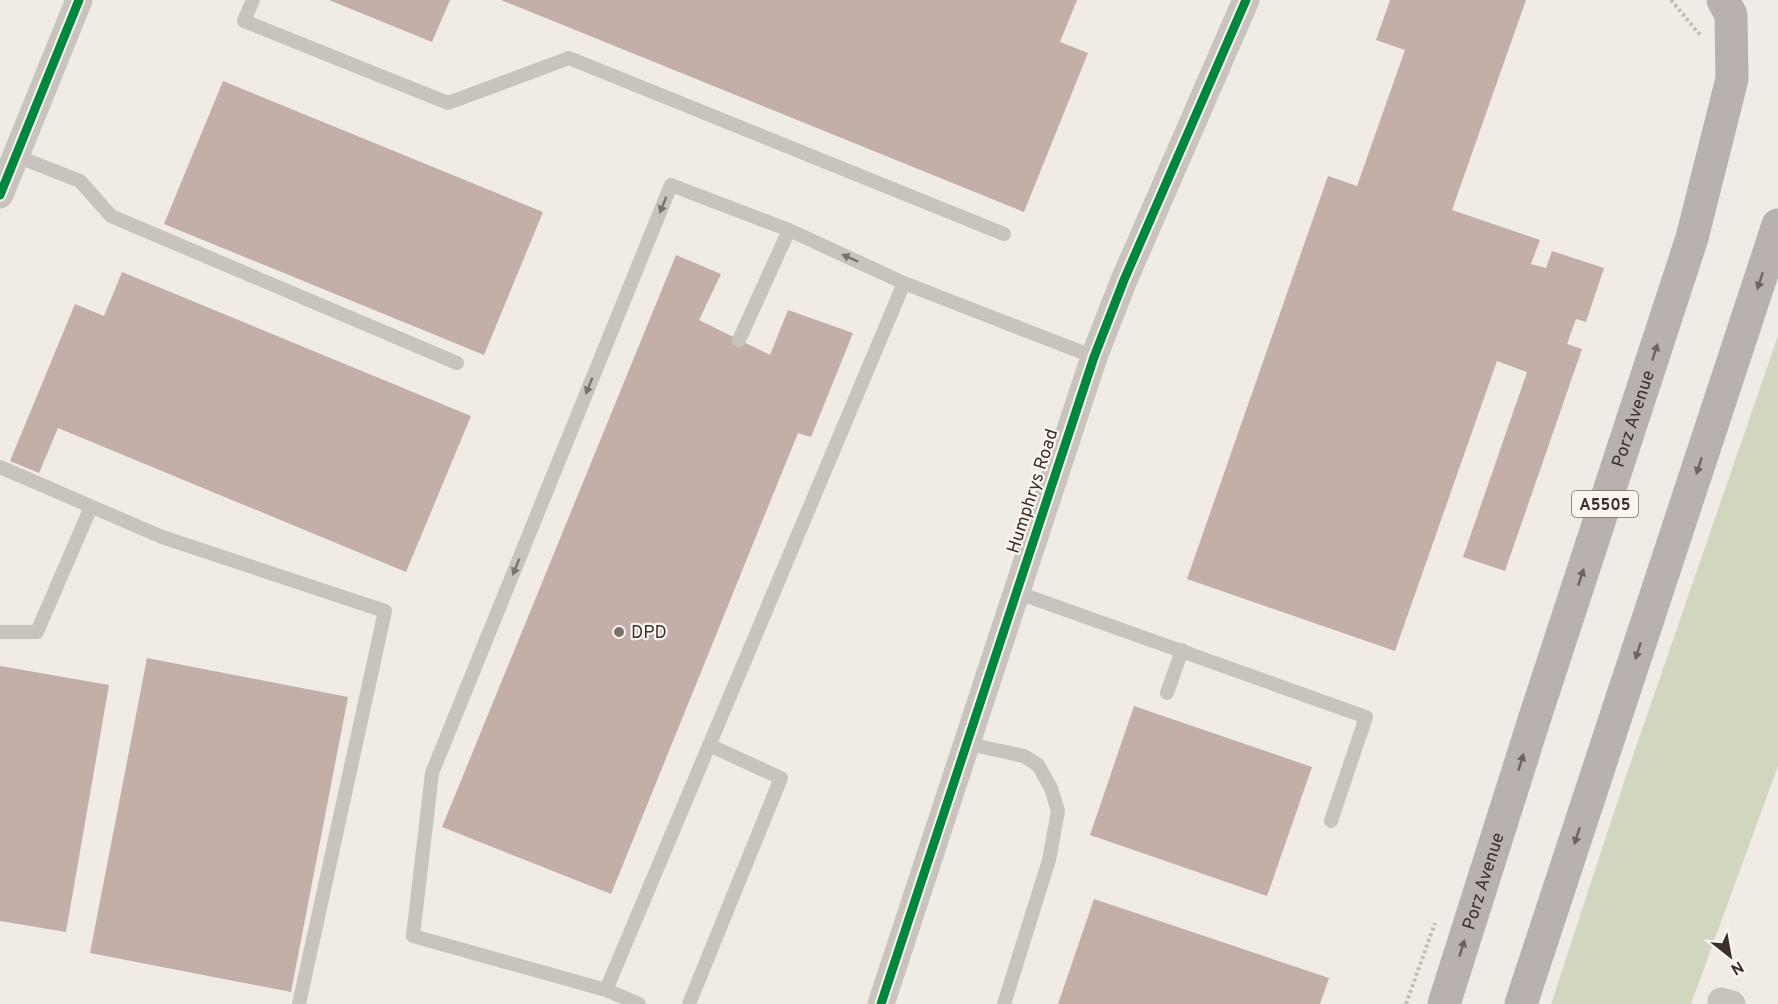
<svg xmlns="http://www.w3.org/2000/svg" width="1778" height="1004" font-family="Overpass,sans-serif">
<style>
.green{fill:#d1d6bf}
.building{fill:#c3afa7}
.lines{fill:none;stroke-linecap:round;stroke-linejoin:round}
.path{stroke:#c2bbb6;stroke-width:4;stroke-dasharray:3 3;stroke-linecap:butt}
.lane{stroke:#c9c3be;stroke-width:14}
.street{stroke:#c9c3be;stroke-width:27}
.primary{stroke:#b8b1ad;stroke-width:33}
.cycleway-casing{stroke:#fbf5ee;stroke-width:13}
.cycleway{stroke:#00873e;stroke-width:9}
.oneway{fill:#7b726d}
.oneway2{fill:#6d645f}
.poi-dot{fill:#7a716c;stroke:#fbf5ee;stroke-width:2}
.labels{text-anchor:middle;stroke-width:4.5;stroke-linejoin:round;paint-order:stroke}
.shield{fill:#fbf5ee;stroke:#756b66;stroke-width:1.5}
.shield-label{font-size:16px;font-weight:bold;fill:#3b302b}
.street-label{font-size:18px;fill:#3b302b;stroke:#fbf5ee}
.poi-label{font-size:18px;fill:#3b302b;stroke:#fbf5ee;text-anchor:start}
</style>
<rect width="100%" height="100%" fill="#f0ebe5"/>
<!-- green -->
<path class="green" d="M1778 336V766L1691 1004H1551L1626 776Z"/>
<!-- building -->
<path class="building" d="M329 0H450L432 42Z
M501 0H1077L1060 42 1088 53 1024 212Z
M1390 0H1526L1452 210 1540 240 1531 264 1546 268 1552 251 1604 268 1586 322 1576 319 1567 344 1582 349 1505 571 1463 557 1527 372 1497 361 1395 651 1187 579 1328 176 1357 186 1405 50 1376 40Z
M223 81 543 212 484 355 164 224Z
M676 255 721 274 699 320 770 355 788 310 853 333 811 437 798 433 611 894 442 827Z
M122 272 471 416 406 572 58 428 39 473 10 461 75 304 104 316Z
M147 658 348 697 291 992 90 953Z
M0 666 109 685 66 932 0 921Z
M1134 706 1312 767 1267 896 1090 835Z
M1094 899 1329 978 1320 1004H1058Z"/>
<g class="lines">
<!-- path -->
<path class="path" d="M1671 0 1701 36
M1406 1004 1435 923"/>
<!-- lane -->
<path class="lane" d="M253 0 244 21 448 103 569 58 1004 234
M16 156 80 181 111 216 457 363
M904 283 606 990 413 936 432 773 671 185 789 230 904 283 1094 357
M739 340 789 230
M0 467 162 537 385 611 299 1004
M1016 592 1366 717 1331 821
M0 632H37L91 507
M1167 693 1182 650
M968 744 1024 756 1038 765 1051 788 1058 811 1049 860 1004 1004
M606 990 639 1004
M689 1004 781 778 709 745"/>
<!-- street -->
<path class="street" d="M0 195 79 0
M1721 1001 1732 1004
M881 1004 1094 357 1124 280 1246 0"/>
<!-- primary -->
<g class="primary">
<path id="s1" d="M1444 1004 1536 714 1692 238 1732 79 1731 15 1723 0"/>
<path d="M1521 1004 1778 225"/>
</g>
<!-- cycleway casing -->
<g class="cycleway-casing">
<path id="cycleway" d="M0 195 79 0
M881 1004 1094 357 1124 280 1246 0"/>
</g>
<!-- cycleway -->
<use href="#cycleway" class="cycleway"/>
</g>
<!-- one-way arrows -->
<defs><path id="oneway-solid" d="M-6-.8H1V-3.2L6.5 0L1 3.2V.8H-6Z" transform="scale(1.5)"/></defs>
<g class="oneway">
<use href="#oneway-solid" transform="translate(663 205) rotate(112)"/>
<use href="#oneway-solid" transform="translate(850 258) rotate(-156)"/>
<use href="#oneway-solid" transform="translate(589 386) rotate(112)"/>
<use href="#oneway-solid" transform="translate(516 567) rotate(112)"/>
</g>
<g class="oneway2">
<use href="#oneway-solid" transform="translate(1760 281) rotate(108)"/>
<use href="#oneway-solid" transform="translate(1655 352) rotate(-72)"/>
<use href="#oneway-solid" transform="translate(1699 466) rotate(108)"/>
<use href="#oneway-solid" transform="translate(1581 577) rotate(-72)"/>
<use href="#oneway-solid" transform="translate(1638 651) rotate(108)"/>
<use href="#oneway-solid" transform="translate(1521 762) rotate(-73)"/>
<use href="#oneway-solid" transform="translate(1577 836) rotate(108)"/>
<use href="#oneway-solid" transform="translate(1462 948) rotate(-73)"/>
</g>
<!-- markers -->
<circle class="poi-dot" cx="619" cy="632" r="6"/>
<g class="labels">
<!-- shield labels -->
<rect class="shield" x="1572" y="491" width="66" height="26" rx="4.5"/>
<g class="shield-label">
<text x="1605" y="510">A5505</text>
</g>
<!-- street labels -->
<g class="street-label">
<text dy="6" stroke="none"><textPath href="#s1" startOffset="615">Porz Avenue</textPath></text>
<text transform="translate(1032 491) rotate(-72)" y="6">Humphrys Road</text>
<text dy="6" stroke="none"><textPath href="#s1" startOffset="129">Porz Avenue</textPath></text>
</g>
<!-- poi labels -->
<g class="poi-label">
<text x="631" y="638">DPD</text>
</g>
</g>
<!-- north arrow -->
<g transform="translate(1730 956) rotate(149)" stroke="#fbf5ee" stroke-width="4.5" paint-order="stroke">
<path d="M0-4.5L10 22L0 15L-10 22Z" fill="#3b302b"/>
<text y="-9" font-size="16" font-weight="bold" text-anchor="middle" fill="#3b302b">N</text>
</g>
</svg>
